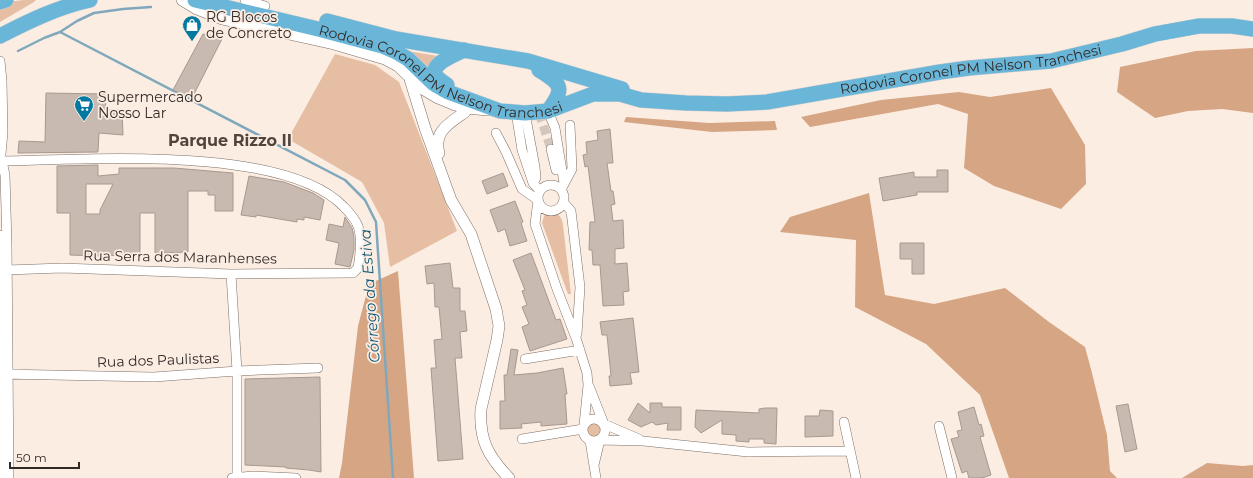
<svg xmlns="http://www.w3.org/2000/svg" width="1253" height="478" font-family="Montserrat,sans-serif">
<style>
.green{fill:#e5bea4}
.forest{fill:#d6a584}
.lines{fill:none;stroke-linecap:round;stroke-linejoin:round}
.stream{stroke:#80a8bc;stroke-width:2.5}
.building{fill:#c9bab1;stroke:#a79990;fill-rule:evenodd}
.minor-tunnel{stroke:#d3c6bd;stroke-width:9;stroke-dasharray:9 4.5;stroke-linecap:butt}
.minor-casing{stroke:#7c6f66;stroke-width:10}
.tertiary-casing{stroke:#7c6f66;stroke-width:12}
.trunk-casing{stroke:#d1d0cf;stroke-width:16}
.minor{stroke:#fff;stroke-width:9}
.tertiary{stroke:#fff;stroke-width:11}
.trunk{stroke:#6ab6d8;stroke-width:15}
.labels{text-anchor:middle;stroke-width:3.5;stroke-linejoin:round;paint-order:stroke}
.poi-label{font-size:14px;fill:#302a27;stroke:#fcede3;text-anchor:start}
.street-label{font-size:14px;fill:#302a27;stroke:#fcede3}
.water-label{font-size:15px;font-style:italic;fill:#115b79;stroke:#fcede3}
.quarter-label{font-size:16px;font-weight:bold;fill:#50443c;stroke:#fcede3}
</style>
<rect width="100%" height="100%" fill="#fcede3"/>
<!-- green -->
<path class="green" d="M24 0H36L34 2 0 22V5L7 2Z
M407 51 438 56 432 76Z
M335 54 375 65 399 82 457 231 390 267 384 223 362 182 288 139Z
M553 212C560 215 562 218 563 225L571 294H568L542 223 544 216 548 213Z
M586 430a8 8 0 1 1 16 0a8 8 0 1 1-16 0Z"/>
<!-- forest -->
<path class="forest" d="M1253 48V113L1222 109 1188 111 1155 118 1117 92 1120 67 1196 51Z
M1051 88 1085 145 1086 184 1061 209 994 186 964 168 968 114 938 104 810 127 801 117 881 100 959 92 990 97Z
M626 117 709 123 775 121 777 130 712 132 624 122Z
M869 193 885 295 934 304 1005 288 1049 322 1085 347 1092 373 1107 435 1110 471 1117 478H1009L980 395 926 344 855 307 856 240 780 232 790 217Z
M398 271 414 478H339L342 463 358 326 369 284Z
M1207 463 1243 466 1253 465V478H1182Z"/>
<g class="lines">
<!-- stream -->
<path class="stream" d="M60 32 345 180 365 200 376 222 393 478
M18 51 44 38 60 32 77 21 94 13 123 9 151 7"/>
</g>
<!-- building -->
<path class="building" d="M203 34 223 37 192 98 173 90Z
M46 93 105 94 106 110H122L123 135 99 133 98 152 18 153 19 141 45 142Z
M610 129 613 163H607L611 191H613L615 204 611 205 613 221 623 220 624 248 615 249V264L627 263 629 291 623 292 624 305 603 306 600 265H593L592 250H589L590 222H595L588 166 585 167 583 155 587 154 586 142 598 140 597 131Z
M97 165H98V176L119 174V168H174L233 173V211H215V195H208V191H188V252L155 253V213H140V254L100 256 70 255V213H57V166ZM86 184H113L100 210V214H86Z
M937 170H948V192H917V195L883 201 879 178 914 172V177H937Z
M503 173 508 186 487 194 482 181Z
M249 176 284 182 313 193 324 200 320 220 304 217V220L297 219V222L256 215V217L241 215Z
M515 201 523 222 521 223 527 241 510 246 505 229 498 232 490 210Z
M345 217 352 228 354 237V250L350 267 335 264 339 243 326 240 329 224 343 227Z
M900 243H924V274H912V259H900Z
M531 253 556 320 560 319 567 339 530 351 522 327 529 324 522 307 527 305 522 291 525 290 513 260Z
M450 263 453 288H460V311H465L467 331 460 332 462 358H455L463 459 438 461 431 368H436L434 340 442 339 439 307H435L434 283 427 284 425 266Z
M633 318 639 372 630 373 632 384 610 386 609 376H611L607 335H602L600 322Z
M511 349 518 350 514 375 537 373 563 368 567 394H565L567 424 541 426V422L521 424 522 428 500 429V401H505L504 375H507Z
M320 377 321 472 309 470 286 468V467L245 465V379Z
M638 403 650 413V403H662V407H681V430H667L668 423 656 425 652 422 641 427 628 420Z
M1128 404 1137 449 1125 452 1116 406Z
M974 407 979 425 981 424 984 436 980 437 991 475 982 478H969L967 471 962 473 951 439 959 437 957 431 962 430 958 412Z
M765 408H777L776 444 764 443V439H749V442L736 441V435L722 434V420L701 433 695 427 696 410 759 413V409Z
M820 410 833 411V436L805 437V416H819Z"/>
<g class="lines">
<!-- minor-tunnel -->
<path class="minor-tunnel" d="M539 113 551 149"/>
<!-- minor casing -->
<g class="minor-casing">
<path id="minor" d="M245 0 265 6
M0 61 2 81 3 132 0 165
M548 111 555 128 564 183 562 188
M516 112 522 150 533 183
M525 113 535 167 536 178 533 183 540 191
M496 133 506 152 522 189 538 200 535 224 557 289 576 338 587 373 588 385 584 425
M551 149 556 170
M0 161C84 160 284 144 344 207 349 212 355 219 358 226 362 238 360 256 358 268L353 273 231 274 62 268 7 270
M2 161 5 175 7 245 9 478
M538 198a13 13 0 1 1 26 0a13 13 0 1 1-26 0Z
M563 186 572 169 570 125
M564 203 571 211 580 287 577 334
M0 235 1 478
M231 274 237 371V478
M525 359 580 350
M0 374 154 377 237 371 318 368
M589 386 604 424 639 439
M583 430a11 11 0 1 1 22 0a11 11 0 1 1-22 0Z
M844 422 856 478
M939 426 952 478
M522 439 583 429
M590 441 596 478
M594 465 600 440 643 441 748 452 850 451
M232 478 253 476 296 478"/>
</g>
<!-- tertiary casing -->
<g class="tertiary-casing">
<path id="tertiary" d="M182 0 197 9 222 19 334 44 385 59 398 66 421 88 438 98 455 105 468 108 487 110
M409 76 425 128 451 200 471 234 496 309 499 326 497 340 481 409C479 440 488 456 509 478
M439 153C433 131 450 123 465 112"/>
</g>
<!-- trunk casing -->
<g class="trunk-casing">
<g id="trunk">
<path id="s1" d="M195 0 318 29 382 46 398 53 408 59 434 84 448 92 500 111 525 113 548 111 593 94H620L641 100 686 103 727 104 767 102 940 72 969 68 1051 61 1122 44 1155 34 1199 26H1232L1253 29"/>
<path d="M0 2 6 0"/>
<path d="M327 21 396 39 528 61 622 89"/>
<path d="M0 36C29 21 58 7 90 0"/>
<path d="M539 70C562 84 565 88 548 111"/>
<path d="M447 85C443 82 439 80 436 76 428 64 457 54 464 50"/>
</g>
</g>
<!-- minor -->
<use href="#minor" class="minor"/>
<!-- tertiary -->
<use href="#tertiary" class="tertiary"/>
<!-- trunk -->
<use href="#trunk" class="trunk"/>
</g>
<!-- icons -->
<defs>
<g id="shop-pin" transform="scale(1)"><path d="M0 17L-7.5 6A9.5 9.5 0 1 1 7.5 6Z" fill="#0379a1" stroke="#fcede3"/><path d="M-5-2.5h2.3a2.7 3.5 0 0 1 5.4 0H5L5.5 6h-11ZM-1.5-2.5h3a1.5 2.3 0 0 0-3 0Z" fill="#fff"/></g>
<g id="supermarket-pin" transform="scale(1)"><path d="M0 17L-7.5 6A9.5 9.5 0 1 1 7.5 6Z" fill="#0379a1" stroke="#fcede3"/><path d="M-6-5.5h2.5l.6 2H6L4.5 2H-2.5L-4.4-4H-6ZM-1.5 3.2a1.3 1.3 0 1 0 .1 0ZM3 3.2a1.3 1.3 0 1 0 .1 0Z" fill="#fff"/></g>
</defs>
<g fill-rule="evenodd">
<use href="#shop-pin" x="192" y="25"/>
<use href="#supermarket-pin" x="84" y="105"/>
</g>
<g class="labels">
<!-- poi labels -->
<g class="poi-label">
<text x="206" y="22">RG Blocos<tspan x="206" dy="16">de Concreto</tspan></text>
<text x="98" y="102">Supermercado<tspan x="98" dy="16">Nosso Lar</tspan></text>
</g>
<!-- street labels -->
<g class="street-label">
<text dy="5" stroke="none"><textPath href="#s1" startOffset="260">Rodovia Coronel PM Nelson Tranchesi</textPath></text>
<text dy="5" stroke="none"><textPath href="#s1" startOffset="807">Rodovia Coronel PM Nelson Tranchesi</textPath></text>
<text transform="translate(180 257) rotate(1)" y="5">Rua Serra dos Maranhenses</text>
<text transform="translate(158 360) rotate(-2)" y="5">Rua dos Paulistas</text>
</g>
<!-- water labels -->
<g class="water-label">
<text transform="translate(370 296) rotate(-94)" y="5">Córrego da Estiva</text>
</g>
<!-- quarter labels -->
<g class="quarter-label">
<text x="230" y="146">Parque Rizzo II</text>
</g>
</g>
<!-- scale -->
<path d="M10 462v6h69v-6" fill="none" stroke="#302a27" stroke-width="2"/>
<text x="16" y="462" font-size="12" fill="#302a27" stroke="#fcede3" stroke-width="3" paint-order="stroke">50 m</text>
</svg>
